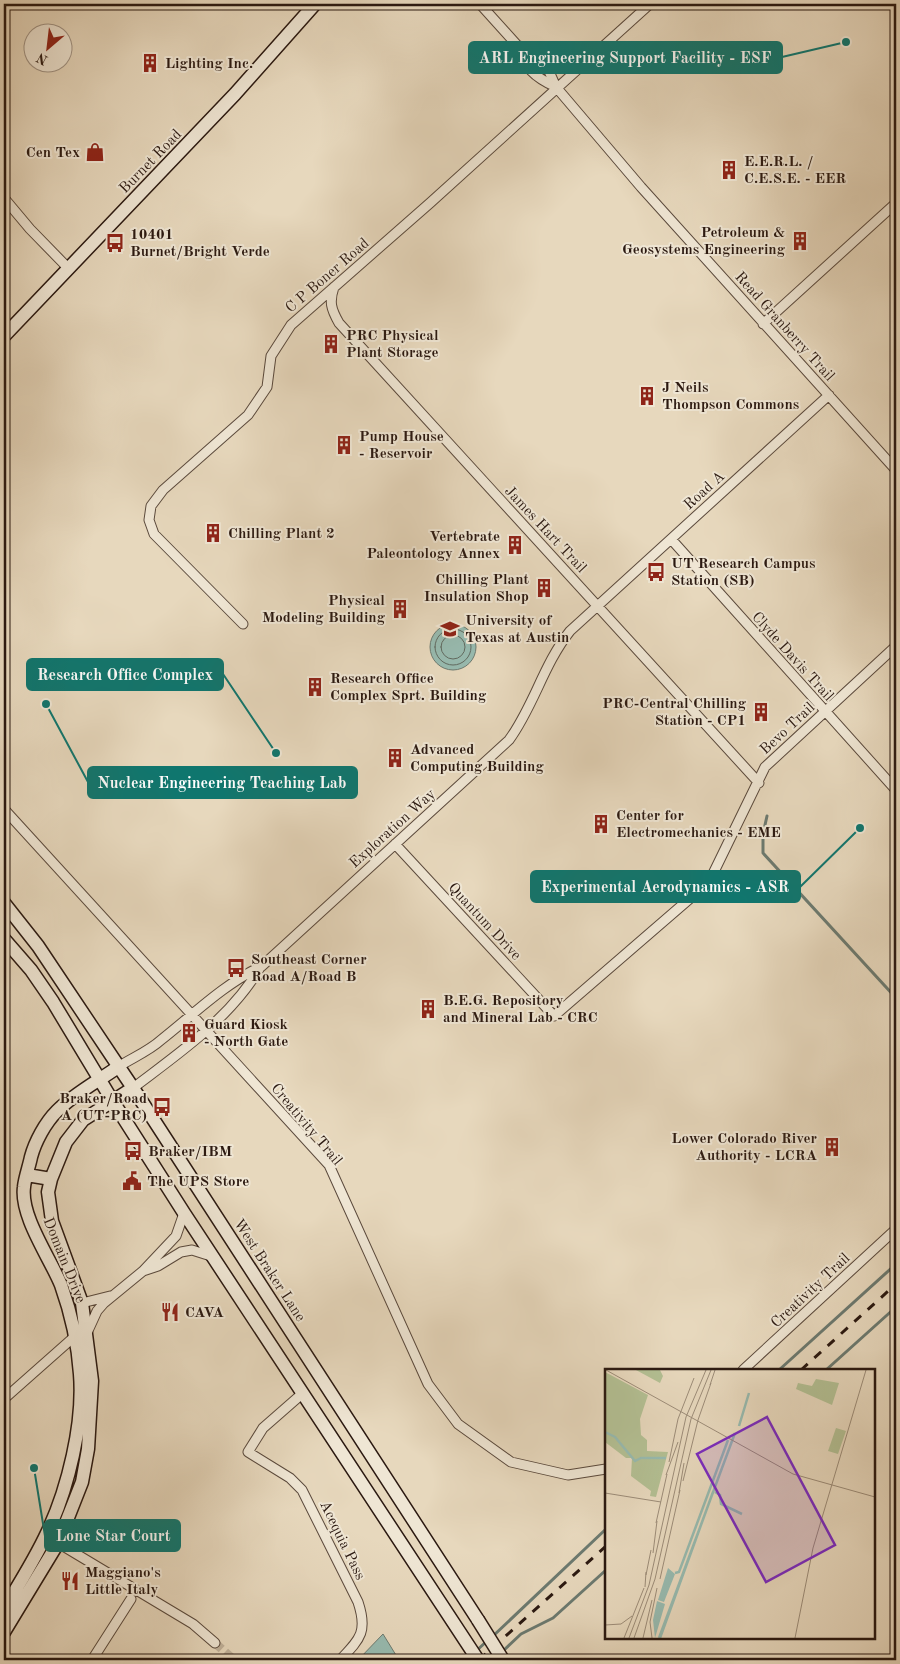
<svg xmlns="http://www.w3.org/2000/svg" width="900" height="1664" font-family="'Old Standard TT',serif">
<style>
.water{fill:#97baaf;stroke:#6c7a70}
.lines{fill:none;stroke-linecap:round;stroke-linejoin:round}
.shore{stroke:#616a60;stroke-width:1}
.stream{stroke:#6c7a70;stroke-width:3}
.street-tunnel{stroke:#c1b29b;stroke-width:9;stroke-dasharray:9 4.5;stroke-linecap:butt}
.street-casing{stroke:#5a493c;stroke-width:11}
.secondary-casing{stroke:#2b1911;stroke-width:15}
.street{stroke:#efe6d4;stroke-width:9}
.secondary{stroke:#efe6d4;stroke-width:12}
.rail{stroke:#2b1911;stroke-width:3;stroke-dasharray:9 9;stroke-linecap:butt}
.secondary-bridge-casing{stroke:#2b1911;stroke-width:15;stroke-linecap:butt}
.secondary-bridge{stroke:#efe6d4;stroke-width:12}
.labels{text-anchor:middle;stroke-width:4;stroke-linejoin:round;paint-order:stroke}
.poi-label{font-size:15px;font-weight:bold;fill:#2b1911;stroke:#efe6d4;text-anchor:start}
.street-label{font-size:15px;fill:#2b1911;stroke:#efe6d4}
.inset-river{fill:none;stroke:#97baaf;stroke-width:2.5}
.inset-road{fill:none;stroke:#9c8c78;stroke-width:1}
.view{fill:#7b2cbf;fill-opacity:0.15;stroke:#7b2cbf;stroke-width:2.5}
.inset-edge{fill:none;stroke:#2b1911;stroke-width:2.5}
.leader{fill:none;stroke:#0f766e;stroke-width:2}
.callout-dot{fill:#0f766e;stroke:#efe6d4;stroke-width:2}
.callout{fill:#0f766e;stroke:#0f766e;stroke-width:2}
.callout-label{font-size:16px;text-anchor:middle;font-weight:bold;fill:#fff}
</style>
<rect width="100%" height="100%" fill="#e7d8bd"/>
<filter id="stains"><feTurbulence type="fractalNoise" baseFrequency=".004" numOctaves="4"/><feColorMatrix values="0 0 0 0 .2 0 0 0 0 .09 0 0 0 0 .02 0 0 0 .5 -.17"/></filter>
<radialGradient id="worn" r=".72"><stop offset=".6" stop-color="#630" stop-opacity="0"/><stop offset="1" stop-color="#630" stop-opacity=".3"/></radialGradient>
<!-- water -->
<path class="water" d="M430 647a23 23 0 1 1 46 0a23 23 0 1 1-46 0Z
M383 1634 399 1660H358Z"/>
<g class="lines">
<!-- shore -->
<path class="shore" d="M435 647a18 18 0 1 1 36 0a18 18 0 1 1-36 0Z
M441 647a12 12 0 1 1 24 0a12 12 0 1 1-24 0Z"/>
<!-- stream -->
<path class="stream" d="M767 816 763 834V853L896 998
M896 1126V1154
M779 1370 896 1264
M826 1370 896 1307
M492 1637 606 1529
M503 1651 521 1634 553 1618 606 1570
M475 1652 487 1641"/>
<!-- street-tunnel -->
<path class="street-tunnel" d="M215 1643 234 1660"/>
<!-- street casing -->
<g class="street-casing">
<path id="street" d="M480 4 517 45 532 52 548 69 556 87 641 187 896 470
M517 45C525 68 534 77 556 87
M4 198 30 229 69 269
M334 287C329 302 331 309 339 323L759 783
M763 324 896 203
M671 539 896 790
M243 624 154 534 149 520 151 506 163 490 248 415 267 387 271 356 291 325 430 203 650 4
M4 809 329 1165 428 1384 458 1424 511 1462 568 1475 606 1469
M395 844 554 1016 709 882 765 767 896 646
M118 1067C132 1058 149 1051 161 1040 194 1014 224 984 262 966L509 740C534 706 543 665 570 631L829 395
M133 1088C179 1053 231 1018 261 966
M143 1271 158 1266 181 1252 192 1250 214 1257
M82 1303 110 1296
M86 1335 97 1311 104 1303 143 1271 176 1236 184 1213
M743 1370 896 1229
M303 1393 263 1428 248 1452 290 1478 302 1490 358 1602C368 1632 360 1639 340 1660
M4 1399 74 1337
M58 1543 193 1624 215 1643
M92 1660 131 1599"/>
</g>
<!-- secondary casing -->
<g class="secondary-casing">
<path id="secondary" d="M4 336 235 94 315 4
M4 903 38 946 133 1088 478 1620
M4 939 31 970 53 1002 112 1100 184 1213 478 1660
M27 1175 51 1179
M4 1609C19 1584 35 1559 47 1533 68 1489 84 1423 80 1374 78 1345 71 1313 61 1285 50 1258 20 1216 24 1187 25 1177 29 1167 31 1157 35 1142 45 1123 57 1111 75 1093 97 1082 118 1067
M4 1632 58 1543 82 1482 88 1449 92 1381 82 1303 52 1221 48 1192 51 1179 66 1142 83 1120 133 1088"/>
</g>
<!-- street -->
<use href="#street" class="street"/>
<!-- secondary -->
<use href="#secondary" class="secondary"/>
<!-- rail -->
<path class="rail" d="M801 1370 896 1284
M479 1660 606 1546"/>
<!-- secondary-bridge casing -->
<g class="secondary-bridge-casing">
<path id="secondary-bridge" d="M478 1620 503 1660"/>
</g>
<!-- secondary-bridge -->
<use href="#secondary-bridge" class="secondary-bridge"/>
</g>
<!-- icons -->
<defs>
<g id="building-bare" transform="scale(1.5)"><path d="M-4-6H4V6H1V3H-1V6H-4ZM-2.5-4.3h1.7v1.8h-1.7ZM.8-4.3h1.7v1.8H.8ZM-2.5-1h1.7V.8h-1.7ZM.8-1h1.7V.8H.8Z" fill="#8f2418" stroke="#efe6d4" stroke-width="2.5" paint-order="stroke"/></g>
<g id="shop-bare" transform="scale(1.5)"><path d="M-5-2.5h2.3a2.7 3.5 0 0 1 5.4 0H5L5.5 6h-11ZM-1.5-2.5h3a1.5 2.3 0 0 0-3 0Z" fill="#8f2418" stroke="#efe6d4" stroke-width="2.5" paint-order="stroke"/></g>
<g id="bus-bare" transform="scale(1.5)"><path d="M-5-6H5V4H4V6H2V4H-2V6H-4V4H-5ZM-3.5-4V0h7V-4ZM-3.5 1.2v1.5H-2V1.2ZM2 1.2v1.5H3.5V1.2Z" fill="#8f2418" stroke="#efe6d4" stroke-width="2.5" paint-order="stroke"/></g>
<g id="university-bare" transform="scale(1.5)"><path d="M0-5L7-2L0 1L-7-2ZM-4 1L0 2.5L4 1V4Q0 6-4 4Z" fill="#8f2418" stroke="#efe6d4" stroke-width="2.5" paint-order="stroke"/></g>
<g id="civic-bare" transform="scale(1.5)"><path d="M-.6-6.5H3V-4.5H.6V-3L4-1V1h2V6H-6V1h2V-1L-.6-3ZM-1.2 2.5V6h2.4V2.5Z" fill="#8f2418" stroke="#efe6d4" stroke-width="2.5" paint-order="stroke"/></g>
<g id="restaurant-bare" transform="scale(1.5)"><path d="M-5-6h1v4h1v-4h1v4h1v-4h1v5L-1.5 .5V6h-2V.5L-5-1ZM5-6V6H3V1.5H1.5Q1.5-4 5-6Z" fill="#8f2418" stroke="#efe6d4" stroke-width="2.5" paint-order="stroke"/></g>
</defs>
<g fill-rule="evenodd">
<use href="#building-bare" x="150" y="63"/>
<use href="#shop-bare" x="95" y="152"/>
<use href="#building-bare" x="729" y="170"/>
<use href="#building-bare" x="800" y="241"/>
<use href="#bus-bare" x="115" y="243"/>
<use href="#building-bare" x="331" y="344"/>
<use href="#building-bare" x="647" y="396"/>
<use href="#building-bare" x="344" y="445"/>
<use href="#building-bare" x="213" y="533"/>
<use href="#building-bare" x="515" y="545"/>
<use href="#bus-bare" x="656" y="572"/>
<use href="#building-bare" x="544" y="588"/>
<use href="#building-bare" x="400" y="609"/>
<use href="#university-bare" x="450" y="629"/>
<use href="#building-bare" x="315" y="687"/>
<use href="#building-bare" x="761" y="712"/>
<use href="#building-bare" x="395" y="758"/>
<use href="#building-bare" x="601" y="824"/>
<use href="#bus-bare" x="236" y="968"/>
<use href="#building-bare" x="428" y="1009"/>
<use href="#building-bare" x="189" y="1033"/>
<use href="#bus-bare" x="162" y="1107"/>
<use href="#building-bare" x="832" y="1147"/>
<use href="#bus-bare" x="133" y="1151"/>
<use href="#civic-bare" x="132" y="1181"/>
<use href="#restaurant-bare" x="170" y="1312"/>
<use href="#restaurant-bare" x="70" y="1581"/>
</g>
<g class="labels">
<!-- poi labels -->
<g class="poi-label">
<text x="165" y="68">Lighting Inc.</text>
<text x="80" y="157" text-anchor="end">Cen Tex</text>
<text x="744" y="166">E.E.R.L. /<tspan x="744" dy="17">C.E.S.E. - EER</tspan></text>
<text x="785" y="237" text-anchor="end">Petroleum &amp;<tspan x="785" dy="17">Geosystems Engineering</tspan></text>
<text x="130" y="239">10401<tspan x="130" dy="17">Burnet/Bright Verde</tspan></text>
<text x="346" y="340">PRC Physical<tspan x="346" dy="17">Plant Storage</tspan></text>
<text x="662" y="392">J Neils<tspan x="662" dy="17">Thompson Commons</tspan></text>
<text x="359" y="441">Pump House<tspan x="359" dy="17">- Reservoir</tspan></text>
<text x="228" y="538">Chilling Plant 2</text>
<text x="500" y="541" text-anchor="end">Vertebrate<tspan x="500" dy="17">Paleontology Annex</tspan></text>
<text x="671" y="568">UT Research Campus<tspan x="671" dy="17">Station (SB)</tspan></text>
<text x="529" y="584" text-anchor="end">Chilling Plant<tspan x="529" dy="17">Insulation Shop</tspan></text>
<text x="385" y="605" text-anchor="end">Physical<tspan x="385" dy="17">Modeling Building</tspan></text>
<text x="465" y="625">University of<tspan x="465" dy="17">Texas at Austin</tspan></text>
<text x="330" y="683">Research Office<tspan x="330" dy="17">Complex Sprt. Building</tspan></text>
<text x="746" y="708" text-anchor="end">PRC-Central Chilling<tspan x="746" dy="17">Station - CP1</tspan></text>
<text x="410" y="754">Advanced<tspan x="410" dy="17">Computing Building</tspan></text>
<text x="616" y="820">Center for<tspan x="616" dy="17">Electromechanics - EME</tspan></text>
<text x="251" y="964">Southeast Corner<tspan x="251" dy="17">Road A/Road B</tspan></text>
<text x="443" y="1005">B.E.G. Repository<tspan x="443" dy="17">and Mineral Lab - CRC</tspan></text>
<text x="204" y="1029">Guard Kiosk<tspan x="204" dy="17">- North Gate</tspan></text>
<text x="147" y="1103" text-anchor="end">Braker/Road<tspan x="147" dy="17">A (UT-PRC)</tspan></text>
<text x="817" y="1143" text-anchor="end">Lower Colorado River<tspan x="817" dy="17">Authority - LCRA</tspan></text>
<text x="148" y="1156">Braker/IBM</text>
<text x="147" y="1186">The UPS Store</text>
<text x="185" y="1317">CAVA</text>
<text x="85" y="1577">Maggiano's<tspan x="85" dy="17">Little Italy</tspan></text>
</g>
<!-- street labels -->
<g class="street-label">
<text transform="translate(150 161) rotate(-46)" y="5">Burnet Road</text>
<text transform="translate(327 275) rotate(-41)" y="5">C P Boner Road</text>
<text transform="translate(785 326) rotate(48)" y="5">Read Granberry Trail</text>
<text transform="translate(704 490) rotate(-42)" y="5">Road A</text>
<text transform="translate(546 529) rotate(47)" y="5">James Hart Trail</text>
<text transform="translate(793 656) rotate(48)" y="5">Clyde Davis Trail</text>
<text transform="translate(787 728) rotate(-43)" y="5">Bevo Trail</text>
<text transform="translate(392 828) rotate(-42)" y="5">Exploration Way</text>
<text transform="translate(485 921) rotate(47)" y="5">Quantum Drive</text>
<text transform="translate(307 1124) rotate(50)" y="5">Creativity Trail</text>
<text transform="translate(65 1260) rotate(68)" y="5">Domain Drive</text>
<text transform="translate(270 1270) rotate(57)" y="5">West Braker Lane</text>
<text transform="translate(810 1290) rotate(-43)" y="5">Creativity Trail</text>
<text transform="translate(343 1540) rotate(64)" y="5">Acequia Pass</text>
</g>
</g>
<!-- overview -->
<g transform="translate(605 1369)">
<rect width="270" height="270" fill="#e7d8bd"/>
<path d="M31 1H55L58 7 55 14ZM0 3 43 26 35 50 36 66 42 71V82L63 83 51 128 45 127 46 122 26 107 27 89H21L0 73ZM211 10 234 14 227 36 191 20 193 14 207 17ZM231 59 241 62 233 85 223 82Z" fill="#b3bf93"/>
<path d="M63 199 70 205 59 233 53 231ZM52 232 60 235 50 269 48 251Z" fill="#97baaf"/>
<path class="inset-river" d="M134 57 144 24M0 63 10 68 30 92 36 89H61M110 123 115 126 116 135 137 145M70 204 74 203 123 71M54 269 130 64M55 269 108 123"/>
<path class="inset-road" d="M1 1 188 105 270 128M105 16 110 1M64 93 73 50 89 9M61 106 73 73M78 112 93 51 106 14M0 124 56 133M74 124 79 94M51 154 62 105M48 184 52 152M41 206 46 181M55 210 75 121M40 218 41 203M0 256 16 255 27 247M19 269 39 219M24 269 44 216 81 48 101 1M29 269 50 210 86 50 106 1M38 269 47 231M47 269 45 253 52 219M190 269 208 179 261 1"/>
<path class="view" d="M162 48 230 176 161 213 92 85Z"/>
<rect width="270" height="270" class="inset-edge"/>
</g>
<!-- callouts -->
<path class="leader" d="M846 42L782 57M276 753L223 674M46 704L88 782M860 828L800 887M34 1468L45 1536"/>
<g class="callout-dot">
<circle cx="846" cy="42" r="5"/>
<circle cx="276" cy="753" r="5"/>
<circle cx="46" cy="704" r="5"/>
<circle cx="860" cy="828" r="5"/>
<circle cx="34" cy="1468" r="5"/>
</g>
<g class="callout">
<rect x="469" y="42" width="313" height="31" rx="5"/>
<rect x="27" y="659" width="196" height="31" rx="5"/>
<rect x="88" y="767" width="269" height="31" rx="5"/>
<rect x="531" y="871" width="269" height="31" rx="5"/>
<rect x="45" y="1520" width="135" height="31" rx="5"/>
</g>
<g class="callout-label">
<text x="625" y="63">ARL Engineering Support Facility - ESF</text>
<text x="125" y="680">Research Office Complex</text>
<text x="222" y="788">Nuclear Engineering Teaching Lab</text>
<text x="665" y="892">Experimental Aerodynamics - ASR</text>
<text x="113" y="1541">Lone Star Court</text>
</g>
<!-- margin -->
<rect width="900" height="1664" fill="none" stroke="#e7d8bd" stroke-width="20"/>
<rect x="5" y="5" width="890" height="1654" fill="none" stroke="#2b1911" stroke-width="2.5"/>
<rect x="10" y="10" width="880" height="1644" fill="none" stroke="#2b1911"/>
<!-- north arrow -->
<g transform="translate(48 48) rotate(208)"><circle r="24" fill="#efe6d4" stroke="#a19486"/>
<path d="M0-4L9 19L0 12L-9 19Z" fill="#8f2418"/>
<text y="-8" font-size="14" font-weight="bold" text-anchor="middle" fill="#2b1911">N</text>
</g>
<rect width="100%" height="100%" filter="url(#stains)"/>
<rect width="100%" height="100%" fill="url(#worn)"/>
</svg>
